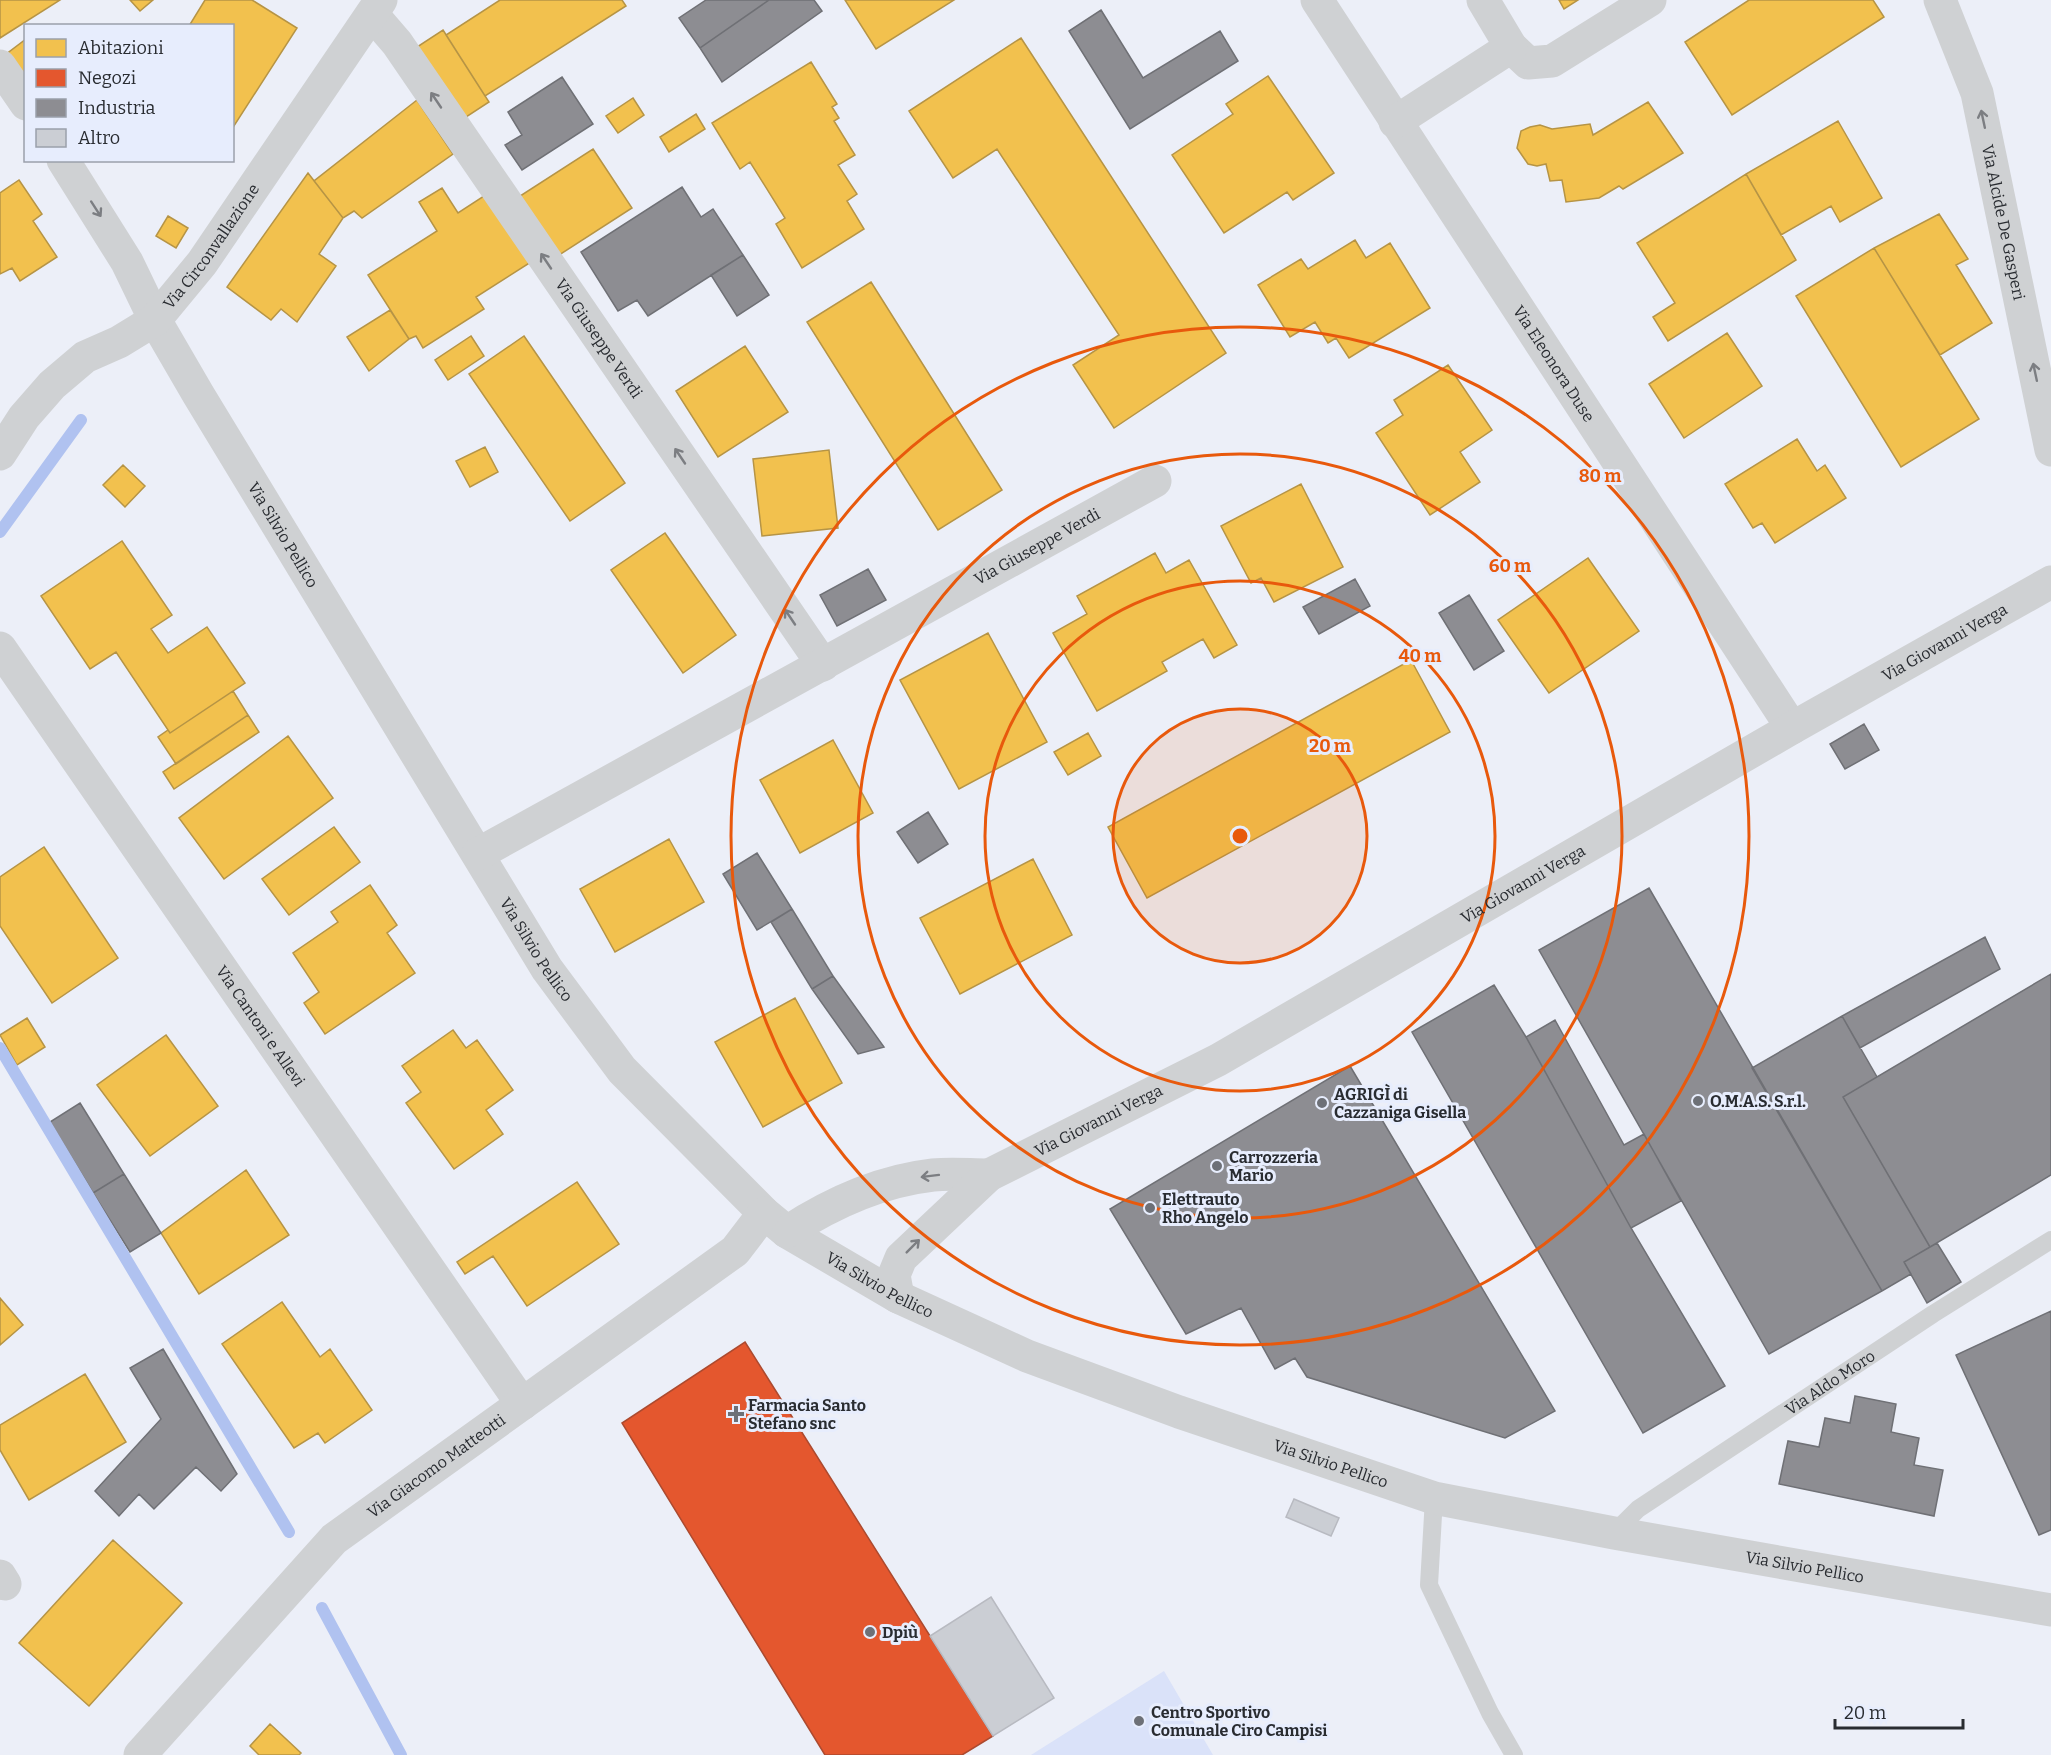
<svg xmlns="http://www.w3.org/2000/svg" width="2051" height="1755" font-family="Bitter,serif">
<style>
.green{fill:#dae2f9}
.homes{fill:#f2c14e;stroke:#b69445;stroke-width:1.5}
.shops{fill:#e4572e;stroke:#ac4a2f;stroke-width:1.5}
.industry{fill:#8d8d92;stroke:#6f7075;stroke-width:1.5}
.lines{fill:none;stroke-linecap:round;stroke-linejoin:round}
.stream{stroke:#b0c2f0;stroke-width:12}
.building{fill:#cbced4;stroke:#b8bac1;stroke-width:1.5}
.lane{stroke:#cfd1d3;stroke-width:18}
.street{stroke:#cfd1d3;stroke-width:33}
.secondary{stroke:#cfd1d3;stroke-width:33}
.oneway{stroke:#7c7e82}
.ring{fill:none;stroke:#e8590c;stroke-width:3}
.poi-dot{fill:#6d7077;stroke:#e7edfd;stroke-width:2}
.labels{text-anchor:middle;stroke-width:6;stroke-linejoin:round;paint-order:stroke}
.street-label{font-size:16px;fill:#292c31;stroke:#e7edfd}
.poi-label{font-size:16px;font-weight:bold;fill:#292c31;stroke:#e7edfd;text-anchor:start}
.centre{fill:#e8590c;stroke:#e7edfd;stroke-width:3}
.ring-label{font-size:18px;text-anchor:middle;font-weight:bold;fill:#e8590c;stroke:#e7edfd;stroke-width:6;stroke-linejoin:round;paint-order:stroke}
</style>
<rect width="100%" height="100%" fill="#eceff8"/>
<!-- green -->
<path class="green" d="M1164 1671 1213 1755H1031Z"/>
<!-- homes -->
<path class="homes" d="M0 0H60L0 38Z
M130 0H153L140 11Z
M205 0H252L297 28 232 129V26H189Z
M500 0H622L626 6 485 96 446 35Z
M845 0H954L876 49Z
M1559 0H1578L1564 9Z
M1749 0H1873L1884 17 1732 115 1685 42Z
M443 30 489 102 460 121 414 49Z
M1021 38 1226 353 1114 428 1073 365 1119 335 997 149 953 178 909 111Z
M26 39V83L5 55Z
M811 62 837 104 832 107 839 118 834 121 855 155 838 165 857 194 847 201 864 229 802 268 776 224 785 218 750 162 740 169 712 123Z
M1268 76 1334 173 1293 200 1287 192 1224 233 1172 155 1233 114 1226 104Z
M633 98 644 115 618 133 606 116Z
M417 100 453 154 362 218 354 211 343 218 314 181Z
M1648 102 1683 153 1623 189 1619 186 1599 198 1566 202 1562 180 1550 181 1546 164 1537 166 1528 164 1517 148 1521 131 1530 127 1540 125 1552 129 1590 124 1593 135Z
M696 114 705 129 669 152 660 137Z
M1838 121 1882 198 1840 222 1831 206 1781 235 1746 174Z
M593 149 632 208 556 257 517 198Z
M308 173 343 218 319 254 336 266 297 322 281 309 271 320 227 287Z
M1746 174 1796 260 1668 341 1653 317 1675 303 1637 243Z
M19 180 42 214 33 221 57 257 20 281 12 268 0 274V193Z
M442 188 458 213 487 194 531 262 476 297 484 309 423 348 416 336 409 339 368 275 437 231 419 202Z
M1939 214 1968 259 1956 265 1992 323 1940 355 1874 248Z
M168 216 188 228 176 248 156 236Z
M1355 240 1366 258 1390 243 1430 308 1349 358 1336 338 1328 343 1315 322 1290 337 1258 285 1301 259 1308 269Z
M1874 248 1979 419 1901 467 1796 296Z
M871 282 1002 490 938 530 807 322Z
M390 310 409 339 369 371 347 337Z
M1727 333 1762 386 1684 438 1649 384Z
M471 336 484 356 448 380 435 360Z
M524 336 625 483 570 521 469 374Z
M745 346 788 412 718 457 676 391Z
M1448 365 1492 430 1460 452 1480 482 1430 515 1376 433 1403 415 1394 400Z
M1797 439 1817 471 1825 465 1846 498 1775 543 1762 523 1753 528 1725 484Z
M485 447 498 472 470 487 456 461Z
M829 450 838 528 762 536 753 459Z
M123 465 145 486 125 507 103 485Z
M1301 484 1343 567 1274 602 1261 578 1251 583 1221 526Z
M665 533 736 635 683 673 611 570Z
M122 541 172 615 151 629 168 653 207 627 245 683 170 733 116 652 90 669 41 596Z
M1155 553 1166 573 1189 560 1237 645 1214 658 1203 639 1162 662 1167 671 1097 711 1053 633 1087 614 1077 596Z
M1588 558 1639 631 1549 693 1498 620Z
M988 633 1047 742 959 789 900 680Z
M1411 660 1450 732 1147 898 1108 827Z
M233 691 248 715 176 764 158 737 168 730 170 733Z
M248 715 259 732 174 789 163 772Z
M1088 733 1101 756 1068 775 1054 752Z
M288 736 333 798 224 879 179 818Z
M833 740 873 813 800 853 760 780Z
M334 827 360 862 289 915 262 879Z
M669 839 704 902 615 952 580 889Z
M44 847 118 958 52 1003 0 926V877Z
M1033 859 1072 935 960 994 920 918Z
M370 885 397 925 387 933 415 973 325 1034 304 1003 319 992 293 953 338 922 331 912Z
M795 998 842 1083 763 1127 715 1042Z
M27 1018 45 1047 17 1065 0 1035Z
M453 1030 466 1048 477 1040 513 1090 486 1110 503 1134 454 1169 406 1103 421 1092 402 1066Z
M166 1035 218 1106 150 1156 97 1085Z
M246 1170 289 1235 199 1294 161 1233Z
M577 1182 619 1244 527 1306 493 1256 465 1274 457 1262Z
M0 1298 23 1325 0 1345Z
M282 1302 320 1357 330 1349 372 1410 325 1443 318 1433 294 1448 222 1344Z
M85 1374 126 1442 29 1500 0 1450V1425Z
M113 1540 182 1603 89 1706 19 1643Z
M270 1724 301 1753 299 1755H259L250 1746Z"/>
<!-- shops -->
<path class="shops" d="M745 1342 993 1736 962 1755H825L622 1423Z"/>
<!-- industry -->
<path class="industry" d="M706 0H769L700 48 679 18Z
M769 0H814L822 11 722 82 700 48Z
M1101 10 1143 78 1220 31 1238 61 1130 129 1069 31Z
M562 77 593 124 522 170 505 145 522 135 508 112Z
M682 187 701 217 713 209 743 255 648 316 637 300 618 311 581 252Z
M743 255 769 295 737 316 711 275Z
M868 569 886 600 837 626 820 595Z
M1355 579 1370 606 1319 634 1303 607Z
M1469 595 1504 651 1474 670 1439 613Z
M1864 724 1879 750 1845 769 1830 744Z
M928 812 948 844 918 863 897 832Z
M757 853 792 909 757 930 723 874Z
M1649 888 1882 1291 1769 1354 1539 950Z
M792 909 833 976 812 989 771 922Z
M1985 937 2000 969 1860 1048 1842 1016Z
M2051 974V1175L1930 1247 1843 1097Z
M833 976 884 1047 858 1054 812 989Z
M1494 985 1526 1037 1631 1228 1725 1386 1643 1433 1412 1032Z
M1842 1016 1877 1077 1843 1097 1930 1247 1904 1262 1911 1274 1882 1291 1752 1068Z
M1555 1020 1624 1145 1644 1134 1681 1201 1631 1228 1526 1037Z
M1350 1066 1555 1411 1505 1438 1307 1377 1295 1358 1275 1369 1241 1308 1186 1334 1110 1209Z
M80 1103 124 1174 93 1193 50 1122Z
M124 1174 161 1233 130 1252 93 1193Z
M1937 1243 1961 1282 1927 1303 1904 1262Z
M2051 1311V1530L2039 1535 1956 1355Z
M163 1349 237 1474 221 1491 196 1467 154 1509 139 1494 119 1516 95 1491 161 1419 130 1368Z
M1855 1396 1896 1404 1891 1432 1919 1438 1914 1465 1943 1470 1934 1516 1779 1484 1788 1441 1819 1447 1825 1418 1850 1423Z"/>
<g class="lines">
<!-- stream -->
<path class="stream" d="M0 532 81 420
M0 1048 289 1532
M322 1608 401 1755"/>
</g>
<!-- building -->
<path class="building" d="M1294 1499 1339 1518 1331 1536 1286 1517Z
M991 1597 1054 1698 993 1736 930 1636Z"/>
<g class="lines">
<!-- lane -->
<g class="lane">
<path d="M1434 1498 1429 1585 1490 1713 1514 1755"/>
<path id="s1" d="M1614 1533 1638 1509 1933 1314 2051 1240"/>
</g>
<!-- street -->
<g class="street">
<path id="s2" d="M1317 0 1792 728"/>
<path id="s3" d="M1940 0 1977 93 2051 450"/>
<path id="s4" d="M372 14 397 43 823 665"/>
<path d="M1511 47 1528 63 1552 61 1650 0"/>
<path d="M0 66 26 104"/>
<path d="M1395 122 1511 47 1483 0"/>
<path id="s5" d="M63 160 127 262 155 320 198 394 547 969 622 1070 764 1213 787 1232 898 1297 1027 1356 1179 1412 1434 1498 1614 1533 2051 1610"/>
<path id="s6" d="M0 648 522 1404"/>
<path id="s7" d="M478 854 1155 481"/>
<path d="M787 1232C830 1204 880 1181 933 1175 951 1173 970 1175 989 1175"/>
<path id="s8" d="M898 1297 894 1275 901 1258 989 1175 1218 1060 1792 728 2051 582"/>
<path d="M0 1576 5 1584"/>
<path id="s9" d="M140 1755 334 1539 735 1251 764 1213"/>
</g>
<!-- secondary -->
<path class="secondary" id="s10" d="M0 454 24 417 52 385 85 357 119 342 155 320 202 263 381 0"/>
</g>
<!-- one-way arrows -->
<defs><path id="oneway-shaft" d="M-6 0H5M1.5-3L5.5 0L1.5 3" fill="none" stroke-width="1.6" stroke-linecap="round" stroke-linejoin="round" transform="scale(1.5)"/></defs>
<g class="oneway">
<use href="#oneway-shaft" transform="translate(436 100) rotate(-124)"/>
<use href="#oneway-shaft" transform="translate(1983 119) rotate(-102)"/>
<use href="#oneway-shaft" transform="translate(96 209) rotate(57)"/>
<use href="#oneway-shaft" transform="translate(546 261) rotate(-124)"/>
<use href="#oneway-shaft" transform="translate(2035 372) rotate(-102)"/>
<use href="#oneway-shaft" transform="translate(680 456) rotate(-124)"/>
<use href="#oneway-shaft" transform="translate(790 617) rotate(-124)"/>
<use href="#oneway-shaft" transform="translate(930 1176) rotate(173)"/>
<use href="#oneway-shaft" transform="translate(913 1246) rotate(-45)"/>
</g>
<!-- distance rings -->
<circle cx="1240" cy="836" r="127" fill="#e8590c" fill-opacity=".12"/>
<g class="ring">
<circle cx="1240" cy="836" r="127"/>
<circle cx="1240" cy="836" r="255"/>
<circle cx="1240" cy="836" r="382"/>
<circle cx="1240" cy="836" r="509"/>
</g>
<!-- markers -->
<g class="poi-dot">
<circle cx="1698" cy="1101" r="6"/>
<circle cx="1322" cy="1103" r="6"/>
<circle cx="1217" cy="1166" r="6"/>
<circle cx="1150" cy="1208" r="6"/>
<path d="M733 1405h6v6h6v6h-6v6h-6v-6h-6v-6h6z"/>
<circle cx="870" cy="1632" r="6"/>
<circle cx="1139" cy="1721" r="6"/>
</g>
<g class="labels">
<!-- street labels -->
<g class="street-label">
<text dy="6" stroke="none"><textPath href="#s3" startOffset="232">Via Alcide De Gasperi</textPath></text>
<text dy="6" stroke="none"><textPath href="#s10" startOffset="302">Via Circonvallazione</textPath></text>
<text dy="6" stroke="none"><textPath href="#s4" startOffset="396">Via Giuseppe Verdi</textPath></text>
<text dy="6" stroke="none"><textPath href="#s2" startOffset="434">Via Eleonora Duse</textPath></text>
<text dy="6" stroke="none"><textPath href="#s5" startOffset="435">Via Silvio Pellico</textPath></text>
<text dy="6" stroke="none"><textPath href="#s7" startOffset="638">Via Giuseppe Verdi</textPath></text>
<text dy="6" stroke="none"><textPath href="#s8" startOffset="1256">Via Giovanni Verga</textPath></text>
<text dy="6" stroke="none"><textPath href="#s8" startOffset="770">Via Giovanni Verga</textPath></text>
<text dy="6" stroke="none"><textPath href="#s5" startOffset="921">Via Silvio Pellico</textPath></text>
<text dy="6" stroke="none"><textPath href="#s6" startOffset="459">Via Cantoni e Allevi</textPath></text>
<text dy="6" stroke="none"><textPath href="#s8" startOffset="284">Via Giovanni Verga</textPath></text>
<text dy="6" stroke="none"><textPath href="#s5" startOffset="1407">Via Silvio Pellico</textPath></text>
<text dy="6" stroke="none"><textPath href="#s1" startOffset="264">Via Aldo Moro</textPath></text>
<text dy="6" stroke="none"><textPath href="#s5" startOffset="1893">Via Silvio Pellico</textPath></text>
<text dy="6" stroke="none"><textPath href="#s9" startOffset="416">Via Giacomo Matteotti</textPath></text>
<text dy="6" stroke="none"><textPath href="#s5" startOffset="2379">Via Silvio Pellico</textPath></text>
</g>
<!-- poi labels -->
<g class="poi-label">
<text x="1334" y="1100">AGRIGÌ di<tspan x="1334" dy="18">Cazzaniga Gisella</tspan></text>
<text x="1710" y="1107">O.M.A.S. S.r.l.</text>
<text x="1229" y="1163">Carrozzeria<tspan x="1229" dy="18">Mario</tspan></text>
<text x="1162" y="1205">Elettrauto<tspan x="1162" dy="18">Rho Angelo</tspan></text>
<text x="748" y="1411">Farmacia Santo<tspan x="748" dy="18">Stefano snc</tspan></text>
<text x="882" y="1638">Dpiù</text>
<text x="1151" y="1718">Centro Sportivo<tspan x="1151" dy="18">Comunale Ciro Campisi</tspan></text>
</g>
</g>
<circle cx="1240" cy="836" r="9" class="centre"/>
<g class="ring-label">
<text x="1600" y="482">80 m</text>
<text x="1510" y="572">60 m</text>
<text x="1420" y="662">40 m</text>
<text x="1330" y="752">20 m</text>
</g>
<!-- legend -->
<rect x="24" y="24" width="210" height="138" fill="#e7edfd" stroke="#9ba0ab" stroke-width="1.5"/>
<rect x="36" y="39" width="30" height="18" fill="#f2c14e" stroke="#9ba0ab" stroke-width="1.5"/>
<text x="78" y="54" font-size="18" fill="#292c31">Abitazioni</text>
<rect x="36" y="69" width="30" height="18" fill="#e4572e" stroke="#9ba0ab" stroke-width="1.5"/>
<text x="78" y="84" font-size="18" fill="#292c31">Negozi</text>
<rect x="36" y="99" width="30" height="18" fill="#8d8d92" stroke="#9ba0ab" stroke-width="1.5"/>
<text x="78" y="114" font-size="18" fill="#292c31">Industria</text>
<rect x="36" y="129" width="30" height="18" fill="#cbced4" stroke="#9ba0ab" stroke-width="1.5"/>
<text x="78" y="144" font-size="18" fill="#292c31">Altro</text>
<!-- scale -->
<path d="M1835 1719v9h128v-9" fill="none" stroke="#292c31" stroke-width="3"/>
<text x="1844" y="1719" font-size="18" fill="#292c31" stroke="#e7edfd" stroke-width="4.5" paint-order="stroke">20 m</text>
</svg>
